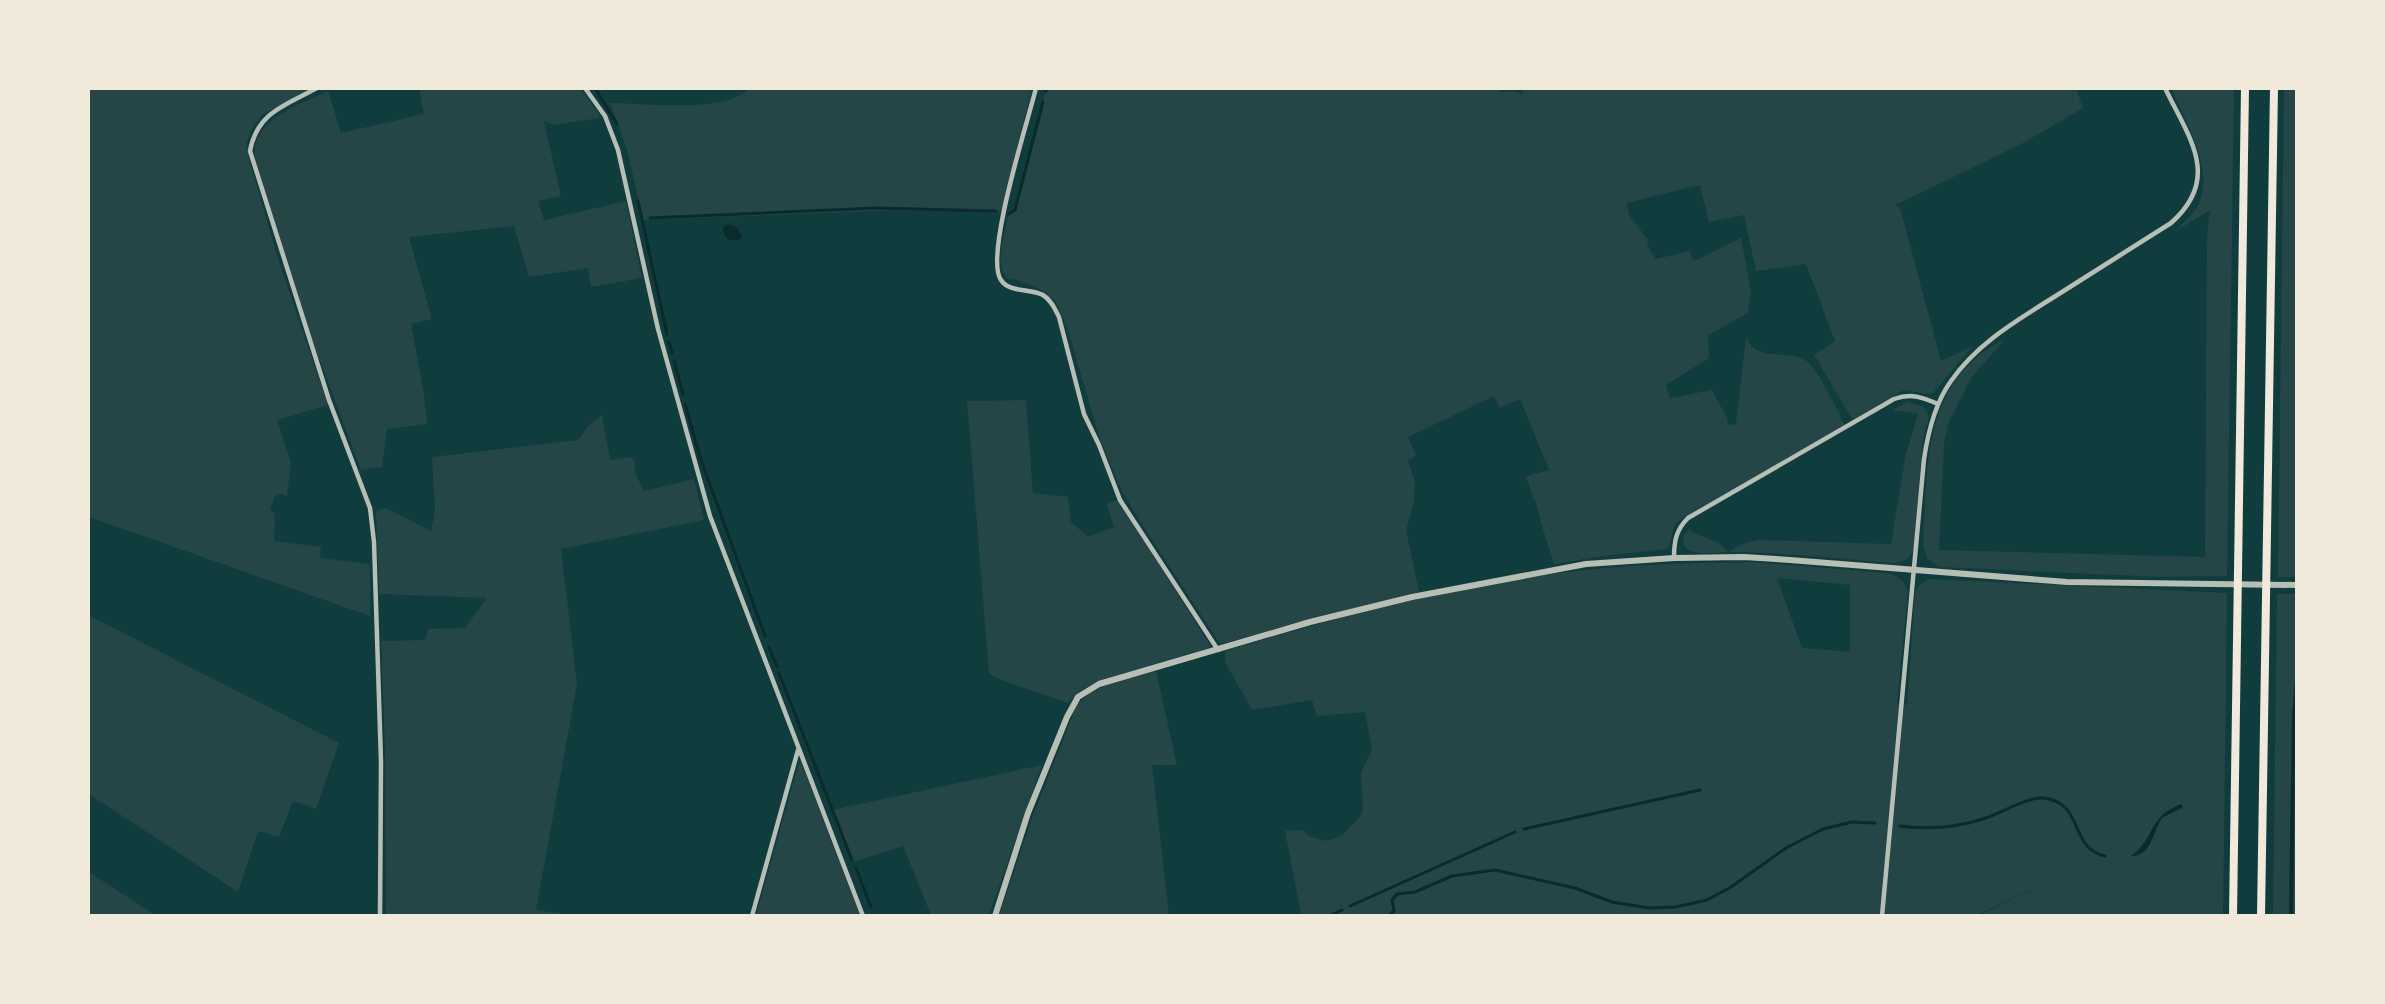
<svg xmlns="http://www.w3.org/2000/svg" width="2385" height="1004" font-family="'Work Sans',sans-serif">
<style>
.green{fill:#244646;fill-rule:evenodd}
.water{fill:#0a2a2b}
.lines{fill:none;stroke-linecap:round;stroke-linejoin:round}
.stream{stroke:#0a2a2b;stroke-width:3}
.minor{stroke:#b8beb3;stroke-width:4.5}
.tertiary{stroke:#b8beb3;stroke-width:6}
.motorway{stroke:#f1e9da;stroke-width:8}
</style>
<rect width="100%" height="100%" fill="#0f3d3e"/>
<!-- green -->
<path class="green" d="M89 88 310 89 262 115 251 130 247 142V152L278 259 328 405 277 420 291 463 287 496 282 494 275 496 270 510 275 514 274 541 321 547 320 558 370 564V616L89 517Z
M749 88H1032V89L1001 212 895 210 643 220 627 149 610 103C641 103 728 114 749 88Z
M1500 88 1501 92 1514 91 1522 95 1524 88H2076L2083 108 2023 143 1900 203H1895L1901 211 1941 361 1973 346 1933 393 1928 394 1904 390 1854 419 1851 417 1814 355 1835 341 1806 264 1756 271 1744 215 1709 222 1700 185 1627 203 1629 215 1648 240 1647 245 1656 259 1689 251 1694 261 1741 238 1751 292 1748 313 1708 335 1709 358 1666 385 1670 398 1712 390 1727 418 1728 425 1736 424 1746 337C1756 363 1787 349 1805 360 1818 368 1837 410 1845 425L1675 523 1668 549 1602 556 1554 564 1541 523 1536 501H1534L1526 476 1549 470 1520 399 1500 408 1494 396 1408 437 1416 456 1408 460 1415 482 1414 502 1406 530 1419 592 1220 644 1136 515 1118 483 1098 433 1067 327 1056 302 1044 291 1017 280 1008 279C993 264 1005 235 1008 216L1014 212 1046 89Z
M2296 88V577H2278L2284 89Z
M419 89H581L599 114V118L555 125 544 121 561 196 538 201 544 220 626 201 642 278 591 287 588 268 529 277 514 226 409 237 432 319 411 324 423 388 427 424 387 429 382 467 361 470 314 345 257 166C256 160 254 154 255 147 260 116 304 103 328 91L341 133 424 114Z
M2172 89H2234L2227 576 2162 577 1939 567 1927 558 1923 545C1928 464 1921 382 2005 339L1971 378 1948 424 1944 444 1939 550 2205 557 2207 235 2210 210 2174 232C2183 223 2196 213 2200 200 2213 164 2184 121 2172 89Z
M1026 400 1033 493 1068 497 1071 522 1088 537 1114 527 1107 504 1118 500 1211 647 1098 681 1080 691 1068 703 996 678 989 673 967 401Z
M1908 402 1924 407 1929 417 1923 438 1914 548C1910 559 1904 562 1893 563 1839 559 1785 552 1731 552 1719 552 1700 556 1689 550 1678 544 1684 535 1690 528L1691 532 1719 543 1728 552 1745 543 1759 540 1891 544 1905 458 1918 414 1892 410Z
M602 415 610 460 630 457 634 460 636 475 644 491 694 479 704 520 561 549 577 684 536 910 572 915H386L385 745 381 641 425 640 428 629 465 628 487 598 379 594 376 511 386 508 431 531 435 510 432 457 578 440 590 424Z
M1751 562 1888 573C1899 576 1905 581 1908 593L1897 704 1907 705 1915 593 1917 588 1928 579 2227 593 2223 915H1980L2060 876 1978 915H1301L1285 831 1303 830 1309 836 1326 841 1341 836 1360 817 1363 808 1361 773 1372 750 1365 712 1317 716 1312 700 1252 710 1225 662V651C1332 619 1440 589 1551 574 1617 565 1684 563 1751 562ZM1777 578 1850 585V652L1802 648Z
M2277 594H2296V669L2292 716 2289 915 2273 916Z
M88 615 339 743 316 809 293 801 279 837 258 831 238 892 89 794Z
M1156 671 1177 765H1152L1169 915 999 916 1032 818 1076 707C1093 683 1129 679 1156 671Z
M2296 688V915H2293L2295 716Z
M800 759 860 915H756Z
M1042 765 989 915H931L903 846 853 862 832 810Z
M89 872 155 915H89Z"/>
<!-- water -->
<path class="water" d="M730 224 737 228 742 236 739 240H729L724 235 723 227Z
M2296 669 2293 915 2289 916 2292 716Z
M2181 804 2183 807 2162 818C2153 830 2152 857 2131 856 2157 837 2146 818 2181 804Z"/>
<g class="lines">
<!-- stream -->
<path class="stream" d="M595 88 617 124
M1046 91 1047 88
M638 201 667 334
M1009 214 1015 210 1043 102
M650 218 876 208 996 211
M669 342 672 353
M674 361 683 394
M685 404 701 460 765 636
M769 647 777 667
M779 673 852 860
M1900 826C1929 830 1959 827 1986 818 2001 813 2028 797 2042 798 2085 801 2068 848 2105 856
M1524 829 1700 790
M856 868 871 907
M1350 906 1515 832
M874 915V916
M1329 916 1342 910
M1388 916 1394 911 1392 900 1397 894 1415 892 1452 876 1495 870 1575 888 1612 902 1650 908 1675 907 1707 900 1731 887 1786 848 1823 829 1852 822 1875 823"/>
<!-- minor -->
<path class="minor" d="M317 88C286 105 257 112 250 151L329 400 370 508 374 542 381 762 380 916
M585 88 605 116 618 150 658 329 710 516 863 916
M1036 88C1028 121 984 257 1001 280 1009 293 1030 288 1043 295 1051 300 1055 309 1059 317L1084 414 1099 445 1120 500 1218 650
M1674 558C1674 541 1676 530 1688 518L1894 399C1911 393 1922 397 1938 404
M752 916 798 750
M1882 916 1924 459C1928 432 1935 403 1951 381 1979 341 2021 318 2062 292 2098 269 2135 246 2171 223 2222 178 2189 138 2165 88"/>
<!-- tertiary -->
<path class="tertiary" d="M995 916 1028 813 1067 717 1078 697 1099 684 1310 622 1412 597 1586 564 1674 558 1744 557 1790 560 2067 582 2296 585"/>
<!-- motorway -->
<path class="motorway" d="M2233 916 2245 88
M2261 916 2274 88"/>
</g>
<!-- border -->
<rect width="2385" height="1004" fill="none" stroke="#f1e9da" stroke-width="180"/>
</svg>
